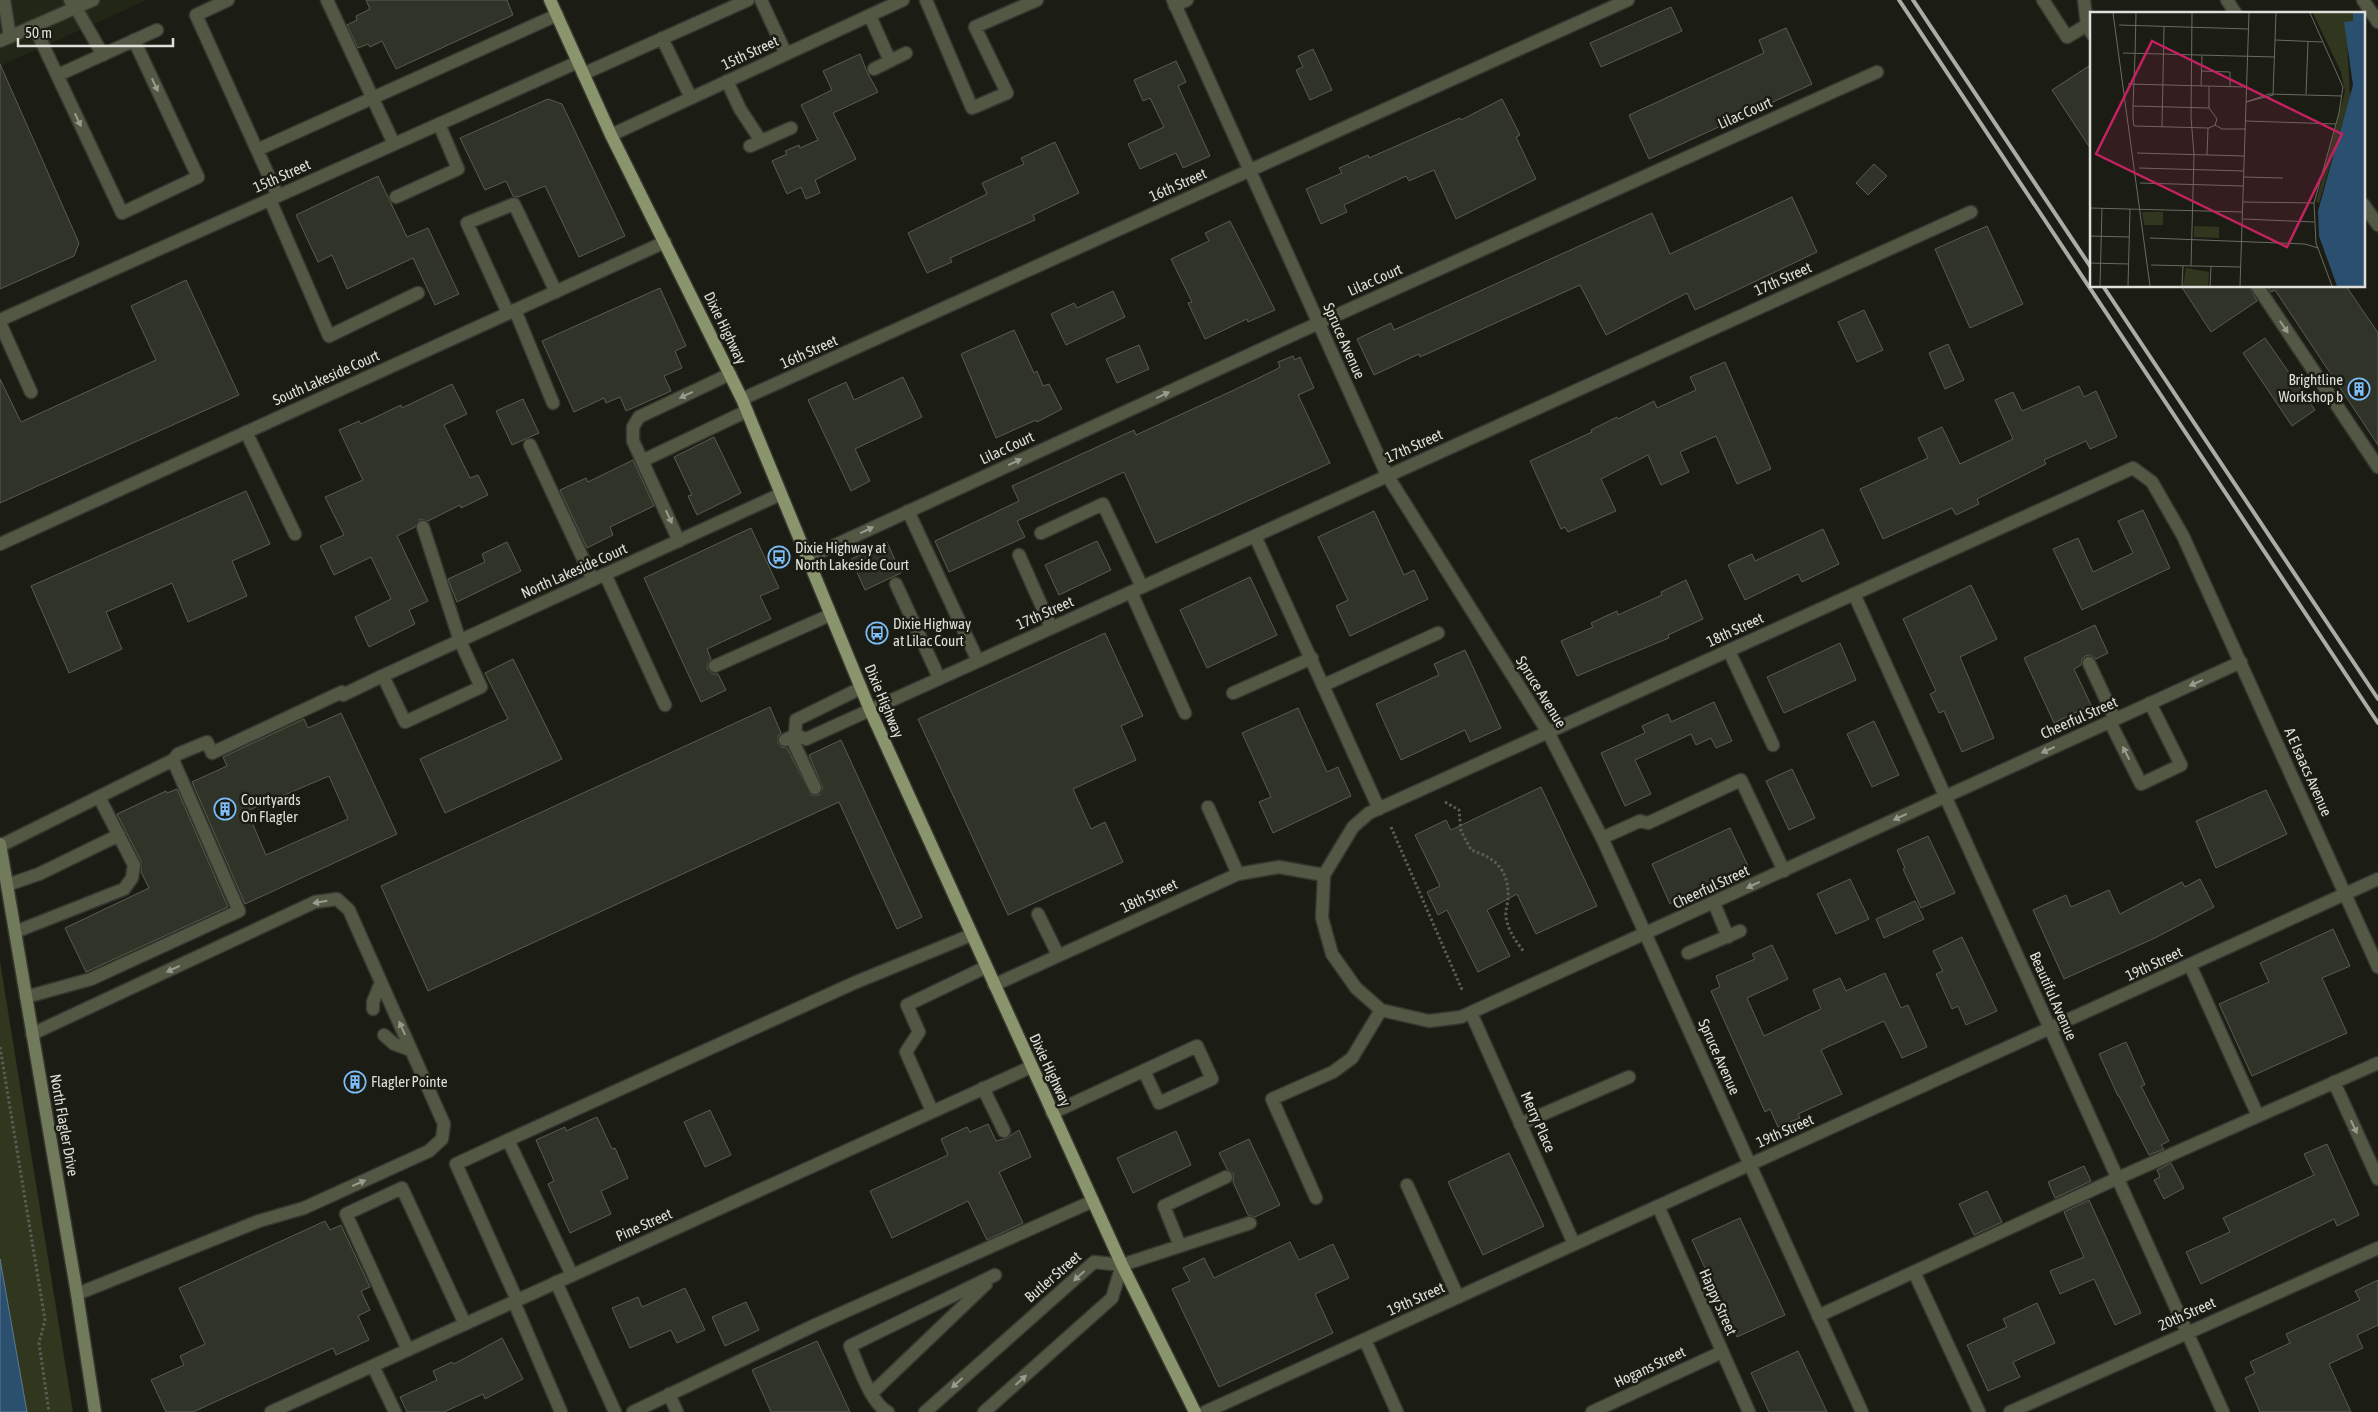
<svg xmlns="http://www.w3.org/2000/svg" width="2378" height="1412" font-family="'Asap Condensed',sans-serif">
<style>
.built{fill:#222616}
.green{fill:#30371e}
.water{fill:#2b4f6e;stroke:#617a8e}
.building{fill:#303328;stroke:#595c51;fill-rule:evenodd}
.lines{fill:none;stroke-linecap:round;stroke-linejoin:round}
.lane-casing{stroke:#363830;stroke-width:15}
.street-casing{stroke:#363830;stroke-width:15}
.secondary-casing{stroke:#363830;stroke-width:15}
.primary-casing{stroke:#363830;stroke-width:15}
.path{stroke:#5b5d54;stroke-width:3;stroke-dasharray:2.5 2.5;stroke-linecap:butt}
.lane{stroke:#535845;stroke-width:12}
.street{stroke:#535845;stroke-width:12}
.secondary{stroke:#727a5c;stroke-width:12}
.primary{stroke:#8a946d;stroke-width:12}
.rail{stroke:#aaaca5;stroke-width:4}
.oneway{fill:#989c8f}
.labels{text-anchor:middle;stroke-width:5;stroke-linejoin:round;paint-order:stroke}
.street-label{font-size:15px;fill:#dee0d9;stroke:#1b1d14}
.poi-label{font-size:15px;fill:#dee0d9;stroke:#1b1d14;text-anchor:start}
.inset-road{fill:none;stroke:#696b63;stroke-width:1}
.view{fill:#c32261;fill-opacity:0.15;stroke:#c32261;stroke-width:2.5}
.inset-edge{fill:none;stroke:#dee0d9;stroke-width:2.5}
</style>
<rect width="100%" height="100%" fill="#1b1d14"/>
<!-- built -->
<path class="built" d="M0 0H147L0 66Z"/>
<!-- green -->
<path class="green" d="M0 962 73 1412H27L0 1259Z"/>
<!-- water -->
<path class="water" d="M0 1259 27 1412H0Z"/>
<!-- building -->
<path class="building" d="M366 0H507L513 15 396 69 382 41 370 47 368 44 358 48 347 25 357 20 356 16 370 9Z
M1671 7 1682 31 1601 67 1590 43Z
M1786 28 1812 84 1649 159 1629 115 1764 53 1759 40Z
M1313 49 1332 90 1310 100 1296 70 1303 67 1298 56Z
M860 54 867 72 878 92 833 113 856 159 815 180 820 193 806 199 801 187 787 194 772 161 787 154 785 151 799 145 800 148 818 140 801 105 832 90 823 71Z
M1176 61 1186 82 1178 86 1210 156 1183 168 1176 153 1140 169 1128 144 1164 127 1150 98 1143 101 1134 80Z
M0 64 79 243 74 256 0 289Z
M2092 64V151L2052 90Z
M548 99 562 104 625 236 579 257 545 186 518 197 513 196 506 181 485 190 460 138Z
M1502 99 1520 135 1516 137 1536 179 1456 219 1434 170 1409 181 1406 176 1344 205 1347 212 1321 224 1306 189 1342 173 1339 168 1368 155 1369 158 1460 118 1461 120Z
M1055 142 1079 193 1033 215 1035 220 950 258 952 262 927 273 908 233 987 194 982 183 1024 164 1021 158Z
M1874 164 1887 176 1868 195 1856 183Z
M378 176 407 237 428 228 459 294 435 305 413 258 347 289 332 255 318 262 296 215Z
M1792 197 1817 252 1695 310 1687 293 1606 335 1580 285 1420 357 1419 354 1374 375 1357 339 1391 323 1394 330 1652 213 1670 254Z
M1230 221 1275 310 1248 322 1247 319 1205 339 1188 303 1192 302 1171 259 1209 241 1205 233Z
M1987 226 2023 304 1970 328 1935 249Z
M186 280 239 395 0 503V379L21 422 156 360 131 306Z
M2181 286H2249L2257 301 2211 332Z
M2267 286H2346L2378 333V445L2275 290 2271 292Z
M660 288 686 346 675 351 682 368 664 376 671 391 626 411 620 397 606 403 604 398 574 412 542 341Z
M1113 291 1125 317 1066 345 1051 314 1074 303 1077 308Z
M1864 310 1883 350 1857 362 1838 322Z
M1014 330 1034 373 1037 371 1043 386 1049 384 1062 409 1037 422 1036 420 996 438 961 354Z
M2265 338 2315 410 2292 426 2243 353Z
M1948 344 1964 380 1945 389 1929 353Z
M1139 345 1149 369 1117 383 1106 359Z
M1293 356 1295 360 1300 357 1314 388 1298 395 1330 463 1156 543 1124 472 1017 521 1025 537 949 572 935 541 1019 501 1012 486 1134 430 1136 435 1232 391 1277 369 1280 367 1278 362Z
M1725 362 1771 469 1737 484 1716 436 1680 452 1689 472 1661 485 1648 455 1601 479 1616 511 1568 532 1565 527 1561 529 1530 461 1592 432 1591 430 1617 417 1618 419 1654 401 1657 408 1696 390 1690 377Z
M903 377 922 417 855 449 870 481 851 491 808 400 846 382 854 400Z
M452 384 467 414 444 425 470 478 478 475 488 495 461 508 460 505 428 521 420 519 415 527 397 536 428 601 409 610 415 624 369 647 355 617 391 599 371 557 334 575 320 546 344 535 325 497 363 480 339 430 359 421 361 424 401 405 402 408Z
M2079 386 2084 397 2096 391 2117 437 2090 449 2086 441 2044 460 2046 464 1977 499 1979 504 1956 515 1952 508 1883 539 1860 489 1928 458 1918 438 1942 427 1960 464 2013 439 1995 400 2013 392 2022 411Z
M523 399 539 433 512 445 496 411Z
M714 437 741 493 697 515 688 496 692 495 674 457Z
M633 460 654 506 610 527 613 535 587 548 560 490 586 478 588 482Z
M246 491 270 544 232 561 247 596 188 622 172 583 106 612 122 649 69 673 31 586Z
M2143 510 2170 568 2082 610 2053 549 2078 538 2093 572 2133 553 2118 521Z
M1374 511 1404 575 1414 570 1428 599 1350 636 1336 606 1348 600 1318 537Z
M751 528 779 588 760 596 771 619 707 649 711 659 707 665 708 670 714 674H718L726 690 701 702 644 578Z
M1823 529 1839 564 1802 582 1798 574 1745 600 1728 565 1752 554 1755 561Z
M1097 541 1111 570 1059 595 1045 565Z
M507 542 521 571 457 602 448 579 485 562 482 554Z
M887 542 901 573 865 590 851 559Z
M1250 577 1277 635 1207 668 1180 610Z
M1686 580 1703 619 1668 635 1669 638 1577 676 1561 641 1593 627 1591 623 1617 611 1618 615 1662 595 1661 592Z
M1971 585 1997 639 1960 657 1994 738 1962 752 1944 711 1939 713 1930 694 1936 691 1903 619Z
M2095 625 2108 653 2096 659 2090 655 2085 656 2082 659 2081 665 2074 669 2091 705 2054 723 2024 658Z
M1105 633 1143 716 1121 726 1136 760 1073 789 1091 829 1105 822 1123 862 1008 915 918 719Z
M1840 643 1856 680 1784 713 1767 677Z
M1465 650 1501 728 1470 742 1465 730 1401 760 1376 704 1439 675 1434 664Z
M513 659 562 759 445 813 420 759 508 719 485 673Z
M1714 702 1732 741 1716 748 1711 738 1696 745 1691 734 1635 760 1651 794 1625 806 1601 753 1645 733 1642 726 1668 714 1671 722Z
M770 707 781 733 778 736V743L781 747 787 748 811 795H819L823 788 809 755 841 740 922 917 897 929 839 802 428 991 381 886Z
M1298 708 1327 772 1338 767 1351 796 1273 833 1259 802 1271 797 1242 733Z
M341 713 397 834 245 904 192 782 227 766 223 757 304 719 308 728ZM329 776 348 819 266 855 247 811Z
M1874 721 1899 775 1872 787 1847 734Z
M1792 769 1815 818 1789 830 1766 781Z
M1541 787 1597 906 1536 934 1517 894 1487 910 1510 956 1478 972 1447 910 1438 915 1427 892 1440 886 1415 835 1446 820 1451 830Z
M177 789 228 907 86 972 65 928 149 888 141 872V861L117 814 166 791 167 793Z
M2266 790 2287 834 2216 868 2196 821Z
M1730 828 1749 868 1670 904 1652 864Z
M1928 836 1955 893 1921 908 1903 869 1905 868 1897 850Z
M1850 879 1869 919 1836 934 1817 894Z
M2200 879 2214 907 2155 938 2064 979 2033 910 2066 895 2071 907 2109 890 2120 914 2182 882 2185 887Z
M1915 901 1924 919 1884 938 1876 919Z
M2333 929 2350 966 2322 978 2347 1033 2252 1076 2219 1004 2269 982 2260 963Z
M1962 937 1997 1011 1966 1025 1958 1006 1952 1009 1936 974 1943 971 1933 951Z
M1772 945 1788 979 1747 998 1764 1036 1821 1009 1813 990 1840 978 1846 991 1885 973 1901 1008 1908 1005 1927 1047 1902 1058 1884 1021 1821 1050 1842 1094 1798 1114 1800 1118 1778 1127 1770 1109 1765 1112 1711 991 1720 987 1716 976 1755 959 1752 954Z
M2126 1042 2145 1085 2141 1086 2169 1141 2161 1145 2164 1149 2149 1155 2119 1096H2118L2099 1054Z
M710 1110 731 1155 705 1167 684 1122Z
M597 1117 612 1149 615 1148 628 1178 601 1191 611 1214 570 1233 548 1184 554 1181 536 1140 565 1127 566 1131Z
M988 1124 996 1141 1007 1138 1019 1130 1031 1157 999 1172 1023 1223 987 1240 968 1201 892 1238 870 1191 948 1155 941 1139 967 1127 970 1132Z
M1176 1131 1191 1165 1133 1193 1117 1158Z
M1249 1139 1280 1205 1255 1217 1248 1215 1233 1182 1234 1174 1227 1169 1219 1153Z
M2327 1144 2359 1215 2337 1226 2334 1219 2201 1284 2186 1252 2230 1232 2223 1218 2314 1175 2304 1154Z
M1509 1153 1544 1226 1483 1255 1448 1182Z
M2171 1163 2184 1188 2164 1199 2154 1180 2160 1177 2157 1170Z
M2084 1166 2091 1181 2055 1198 2048 1182Z
M1987 1191 2002 1222 1974 1235 1959 1204Z
M2089 1200 2141 1313 2115 1325 2094 1279 2060 1294 2050 1271 2084 1257 2064 1212Z
M1740 1218 1785 1315 1737 1337 1692 1240Z
M325 1221 330 1230 341 1225 370 1287 361 1291 370 1310 358 1316 369 1340 336 1355 333 1348 193 1412H166L151 1380 184 1365 180 1356 205 1344 179 1288Z
M1290 1242 1299 1260 1333 1244 1349 1278 1315 1294 1333 1333 1219 1387 1172 1289 1190 1281 1183 1268 1204 1258 1214 1278Z
M2378 1280V1325L2357 1335 2363 1348 2329 1364 2351 1412H2260L2245 1378 2255 1373 2250 1362 2290 1343 2286 1334 2360 1300 2355 1291Z
M685 1288 705 1330 677 1343 671 1330 630 1348 612 1308 638 1297 642 1307Z
M746 1302 759 1330 725 1346 712 1317Z
M2037 1303 2055 1343 2013 1362 2020 1377 1988 1391 1967 1345 2007 1327 2003 1319Z
M502 1338 523 1379 485 1399 483 1394 444 1412H407L400 1397 437 1380 433 1371 452 1362 454 1364Z
M817 1341 850 1412H771L752 1370Z
M1798 1351 1827 1412H1769L1751 1373Z"/>
<g class="lines">
<!-- lane casing -->
<g class="lane-casing">
<path id="lane" d="M4 0 10 37
M70 0 76 8 103 55
M228 0 196 15 257 150
M327 0 394 144
M761 0 786 54
M926 0 972 108 1007 93 975 27 1037 0
M2043 0 2067 37 2087 25
M2084 0 2087 25 2092 34
M2227 0 2236 14
M2363 0 2378 22
M1175 6 1187 0
M870 16 890 61
M34 26 122 213 198 177 134 40
M662 38 691 98
M874 69 906 53
M583 74 748 0
M58 75 157 30
M727 81 740 109 761 141
M750 146 791 128
M278 196 257 150 557 15
M396 197 458 169 439 124
M270 200 329 336 418 293
M2364 205 2378 225
M2257 286 2378 467
M515 310 553 403
M508 313 467 223 514 204 556 292
M0 323 31 392
M246 432 295 534
M530 445 593 580
M642 461 747 411
M908 511 978 661
M1041 533 1103 504 1142 587
M679 541 633 441V427L639 417 730 374
M1019 555 1051 627
M605 574 665 705
M896 584 939 678
M1131 592 1185 713
M1729 651 1773 745
M2089 663 2115 719
M715 666 830 615
M383 676 405 722 481 687 460 641 423 527
M1324 685 1438 633
M1233 693 1312 658
M343 695 380 677
M2110 722 2141 784 2181 765 2150 703
M795 735 796 720 861 688
M791 737 815 788
M785 740 795 735 806 739 870 710
M173 760 178 754 207 742 212 753 342 692
M1208 807 1238 874
M1602 838 1640 821 1648 823 1741 780 1784 871
M0 846 173 760 239 911 91 979 26 997
M7 885 39 874 119 835
M1714 903 1728 937
M1038 914 1058 955
M15 932 124 889 132 878 134 865 99 797
M1688 953 1740 931
M2190 965 2258 1116
M373 1009V1002L381 982
M32 1034 315 902 337 899 349 910 444 1124 442 1139 429 1151 304 1208 259 1221 77 1294
M384 1035 394 1044 411 1050
M2334 1082 2378 1179
M983 1088 1004 1131
M932 1111 906 1052 919 1032 907 1005 986 967
M1052 1113 1197 1046 1212 1079 1159 1103 1144 1071
M1520 1124 1629 1077
M508 1140 854 983 971 935
M1407 1185 1458 1297
M1316 1198 1272 1099 1333 1072 1352 1058 1381 1010
M1180 1246 1164 1206 1226 1177
M1122 1265 1250 1223
M1914 1272 1979 1412
M556 1282 615 1412
M517 1300 456 1164 508 1140 572 1275
M514 1302 561 1412
M1818 1316 2118 1178 2378 1063
M408 1350 346 1214 402 1188 465 1324
M373 1366 395 1412
M872 1393 986 1284
M669 1394 677 1412
M633 1412 815 1325 1093 1201
M888 1412C870 1403 858 1364 850 1346L995 1275"/>
</g>
<!-- street casing -->
<g class="street-casing">
<path id="street" d="M1173 0 1387 475 1549 734 1602 838 1862 1412
M0 41 93 0
M611 135 903 0
M0 320 578 62
M742 399 1628 0
M1255 536 1379 809
M0 544 665 242
M807 558 1299 332 1877 72
M1854 594 2223 1412
M2241 662 1461 1017 1429 1021 1381 1010 1356 988 1332 954 1322 918 1324 875 1353 827 1369 813 2133 468 2152 482 2183 536 2378 967
M380 677 781 494
M870 710 1971 212
M994 985 1238 874 1279 867 1324 875
M1471 1013 1574 1244
M1658 1206 1749 1412
M1365 1340 1397 1412
M271 1412 1031 1067
M925 1412 1094 1262 1122 1265 1112 1298 984 1412
M1205 1412 2378 879
M1592 1412 1722 1352
M2010 1412 2378 1248"/>
</g>
<!-- secondary casing -->
<g class="secondary-casing">
<path id="secondary" d="M0 844 77 1294 95 1412"/>
</g>
<!-- primary casing -->
<g class="primary-casing">
<path id="primary" d="M550 0 611 135 742 399 870 710 1122 1265 1195 1412"/>
</g>
<!-- path -->
<path class="path" d="M1445 802 1459 810 1461 831 1471 850C1496 858 1509 870 1508 898 1508 904 1505 911 1506 917 1508 931 1516 941 1524 952
M1391 827 1463 992
M0 1047 45 1320 39 1343 49 1412"/>
<!-- lane -->
<use href="#lane" class="lane"/>
<!-- street -->
<use href="#street" class="street"/>
<!-- secondary -->
<use href="#secondary" class="secondary"/>
<!-- primary -->
<use href="#primary" class="primary"/>
<!-- rail -->
<path class="rail" d="M1899 0 2378 723
M1913 0 2092 269
M2103 286 2378 699"/>
</g>
<!-- one-way arrows -->
<defs><path id="oneway-solid" d="M-6-.8H1V-3.2L6.5 0L1 3.2V.8H-6Z" transform="scale(1.25)"/></defs>
<g class="oneway">
<use href="#oneway-solid" transform="translate(155 85) rotate(65)"/>
<use href="#oneway-solid" transform="translate(78 120) rotate(65)"/>
<use href="#oneway-solid" transform="translate(2284 327) rotate(56)"/>
<use href="#oneway-solid" transform="translate(686 395) rotate(155)"/>
<use href="#oneway-solid" transform="translate(1163 395) rotate(-25)"/>
<use href="#oneway-solid" transform="translate(1015 462) rotate(-25)"/>
<use href="#oneway-solid" transform="translate(669 517) rotate(65)"/>
<use href="#oneway-solid" transform="translate(867 530) rotate(-25)"/>
<use href="#oneway-solid" transform="translate(2196 683) rotate(156)"/>
<use href="#oneway-solid" transform="translate(2048 750) rotate(156)"/>
<use href="#oneway-solid" transform="translate(2126 753) rotate(-117)"/>
<use href="#oneway-solid" transform="translate(1900 817) rotate(155)"/>
<use href="#oneway-solid" transform="translate(1753 885) rotate(155)"/>
<use href="#oneway-solid" transform="translate(320 902) rotate(170)"/>
<use href="#oneway-solid" transform="translate(173 969) rotate(155)"/>
<use href="#oneway-solid" transform="translate(402 1028) rotate(-114)"/>
<use href="#oneway-solid" transform="translate(2354 1127) rotate(65)"/>
<use href="#oneway-solid" transform="translate(359 1183) rotate(-24)"/>
<use href="#oneway-solid" transform="translate(1079 1276) rotate(138)"/>
<use href="#oneway-solid" transform="translate(1021 1380) rotate(-42)"/>
<use href="#oneway-solid" transform="translate(957 1383) rotate(138)"/>
</g>
<!-- icons -->
<defs>
<g id="building-ring" transform="scale(1.125)"><circle r="9.5" fill="#1b1d14" stroke="#7dbef9" stroke-width="1.5"/><path d="M-4-6H4V6H1V3H-1V6H-4ZM-2.5-4.3h1.7v1.8h-1.7ZM.8-4.3h1.7v1.8H.8ZM-2.5-1h1.7V.8h-1.7ZM.8-1h1.7V.8H.8Z" fill="#7dbef9"/></g>
<g id="bus-ring" transform="scale(1.125)"><circle r="9.5" fill="#1b1d14" stroke="#7dbef9" stroke-width="1.5"/><path d="M-5-6H5V4H4V6H2V4H-2V6H-4V4H-5ZM-3.5-4V0h7V-4ZM-3.5 1.2v1.5H-2V1.2ZM2 1.2v1.5H3.5V1.2Z" fill="#7dbef9"/></g>
</defs>
<g fill-rule="evenodd">
<use href="#building-ring" x="2359" y="389"/>
<use href="#bus-ring" x="779" y="557"/>
<use href="#bus-ring" x="877" y="633"/>
<use href="#building-ring" x="225" y="809"/>
<use href="#building-ring" x="355" y="1082"/>
</g>
<g class="labels">
<!-- street labels -->
<g class="street-label">
<text transform="translate(750 53) rotate(-25)" y="5">15th Street</text>
<text transform="translate(1745 113) rotate(-24)" y="5">Lilac Court</text>
<text transform="translate(282 176) rotate(-24)" y="5">15th Street</text>
<text transform="translate(1178 185) rotate(-24)" y="5">16th Street</text>
<text transform="translate(1783 279) rotate(-24)" y="5">17th Street</text>
<text transform="translate(1375 280) rotate(-24)" y="5">Lilac Court</text>
<text transform="translate(725 328) rotate(64)" y="5">Dixie Highway</text>
<text transform="translate(1344 341) rotate(66)" y="5">Spruce Avenue</text>
<text transform="translate(809 352) rotate(-24)" y="5">16th Street</text>
<text transform="translate(326 378) rotate(-24)" y="5">South Lakeside Court</text>
<text transform="translate(1414 446) rotate(-24)" y="5">17th Street</text>
<text transform="translate(1007 448) rotate(-25)" y="5">Lilac Court</text>
<text transform="translate(574 571) rotate(-24)" y="5">North Lakeside Court</text>
<text transform="translate(1045 613) rotate(-24)" y="5">17th Street</text>
<text transform="translate(1735 630) rotate(-25)" y="5">18th Street</text>
<text transform="translate(1541 692) rotate(58)" y="5">Spruce Avenue</text>
<text transform="translate(884 701) rotate(67)" y="5">Dixie Highway</text>
<text transform="translate(2079 718) rotate(-24)" y="5">Cheerful Street</text>
<text transform="translate(2308 772) rotate(66)" y="5">A E Isaacs Avenue</text>
<text transform="translate(1711 887) rotate(-25)" y="5">Cheerful Street</text>
<text transform="translate(1149 896) rotate(-25)" y="5">18th Street</text>
<text transform="translate(2154 964) rotate(-25)" y="5">19th Street</text>
<text transform="translate(2053 996) rotate(66)" y="5">Beautiful Avenue</text>
<text transform="translate(1719 1057) rotate(66)" y="5">Spruce Avenue</text>
<text transform="translate(1050 1070) rotate(65)" y="5">Dixie Highway</text>
<text transform="translate(1538 1122) rotate(66)" y="5">Merry Place</text>
<text transform="translate(64 1125) rotate(80)" y="5">North Flagler Drive</text>
<text transform="translate(1785 1131) rotate(-24)" y="5">19th Street</text>
<text transform="translate(644 1225) rotate(-24)" y="5">Pine Street</text>
<text transform="translate(1053 1277) rotate(-41)" y="5">Butler Street</text>
<text transform="translate(1416 1299) rotate(-24)" y="5">19th Street</text>
<text transform="translate(1718 1302) rotate(66)" y="5">Happy Street</text>
<text transform="translate(2187 1314) rotate(-24)" y="5">20th Street</text>
<text transform="translate(1650 1367) rotate(-25)" y="5">Hogans Street</text>
</g>
<!-- poi labels -->
<g class="poi-label">
<text x="2343" y="385" text-anchor="end">Brightline<tspan x="2343" dy="17">Workshop b</tspan></text>
<text x="795" y="553">Dixie Highway at<tspan x="795" dy="17">North Lakeside Court</tspan></text>
<text x="893" y="629">Dixie Highway<tspan x="893" dy="17">at Lilac Court</tspan></text>
<text x="241" y="805">Courtyards<tspan x="241" dy="17">On Flagler</tspan></text>
<text x="371" y="1087">Flagler Pointe</text>
</g>
</g>
<!-- overview -->
<g transform="translate(2090 12)">
<rect width="275" height="275" fill="#1b1d14"/>
<path d="M223 1H263V7H267L257 28 260 85 229 191 226 190 255 79 251 60ZM52 200H73V213H54ZM104 214 129 215V226L104 225ZM96 256 119 260 118 274H93Z" fill="#30371e"/>
<path d="M263 1H275V274H247L229 224 228 199 263 73 254 10 263 9Z" fill="#2b4f6e"/>
<path class="inset-road" d="M23 1 60 274M220 1 253 75 249 101 224 191 226 231 242 274M29 13 159 17M185 28 232 30M33 41 185 45M112 59 140 60V74M38 72 156 75M111 74 112 44M216 82 218 30M183 83 186 1M156 90 179 82 252 84M156 90 183 83M43 94 119 96 127 107 125 113 119 116 44 114 43 107V94L45 43 46 1M119 96V74M156 109 246 112M125 113 132 117H156M72 115 74 15M47 141 155 144M117 143 118 116M49 156 154 159M153 165 193 166M50 171 153 174M153 190 224 191M0 196 153 200M153 207 224 210M0 224 39 225M60 226 215 232 228 236M0 251 39 252M61 253 151 255M101 254 104 143 101 105 102 1M10 274 12 196M38 274 40 197M92 274 93 254M120 274 121 254M150 274 159 1"/>
<path class="view" d="M62 29 252 122 197 235 6 142Z"/>
<rect width="275" height="275" class="inset-edge"/>
</g>
<!-- scale -->
<path d="M18 38v8h155v-8" fill="none" stroke="#dee0d9" stroke-width="2.5"/>
<text x="25" y="38" font-size="15" fill="#dee0d9" stroke="#1b1d14" stroke-width="4" paint-order="stroke">50 m</text>
</svg>
